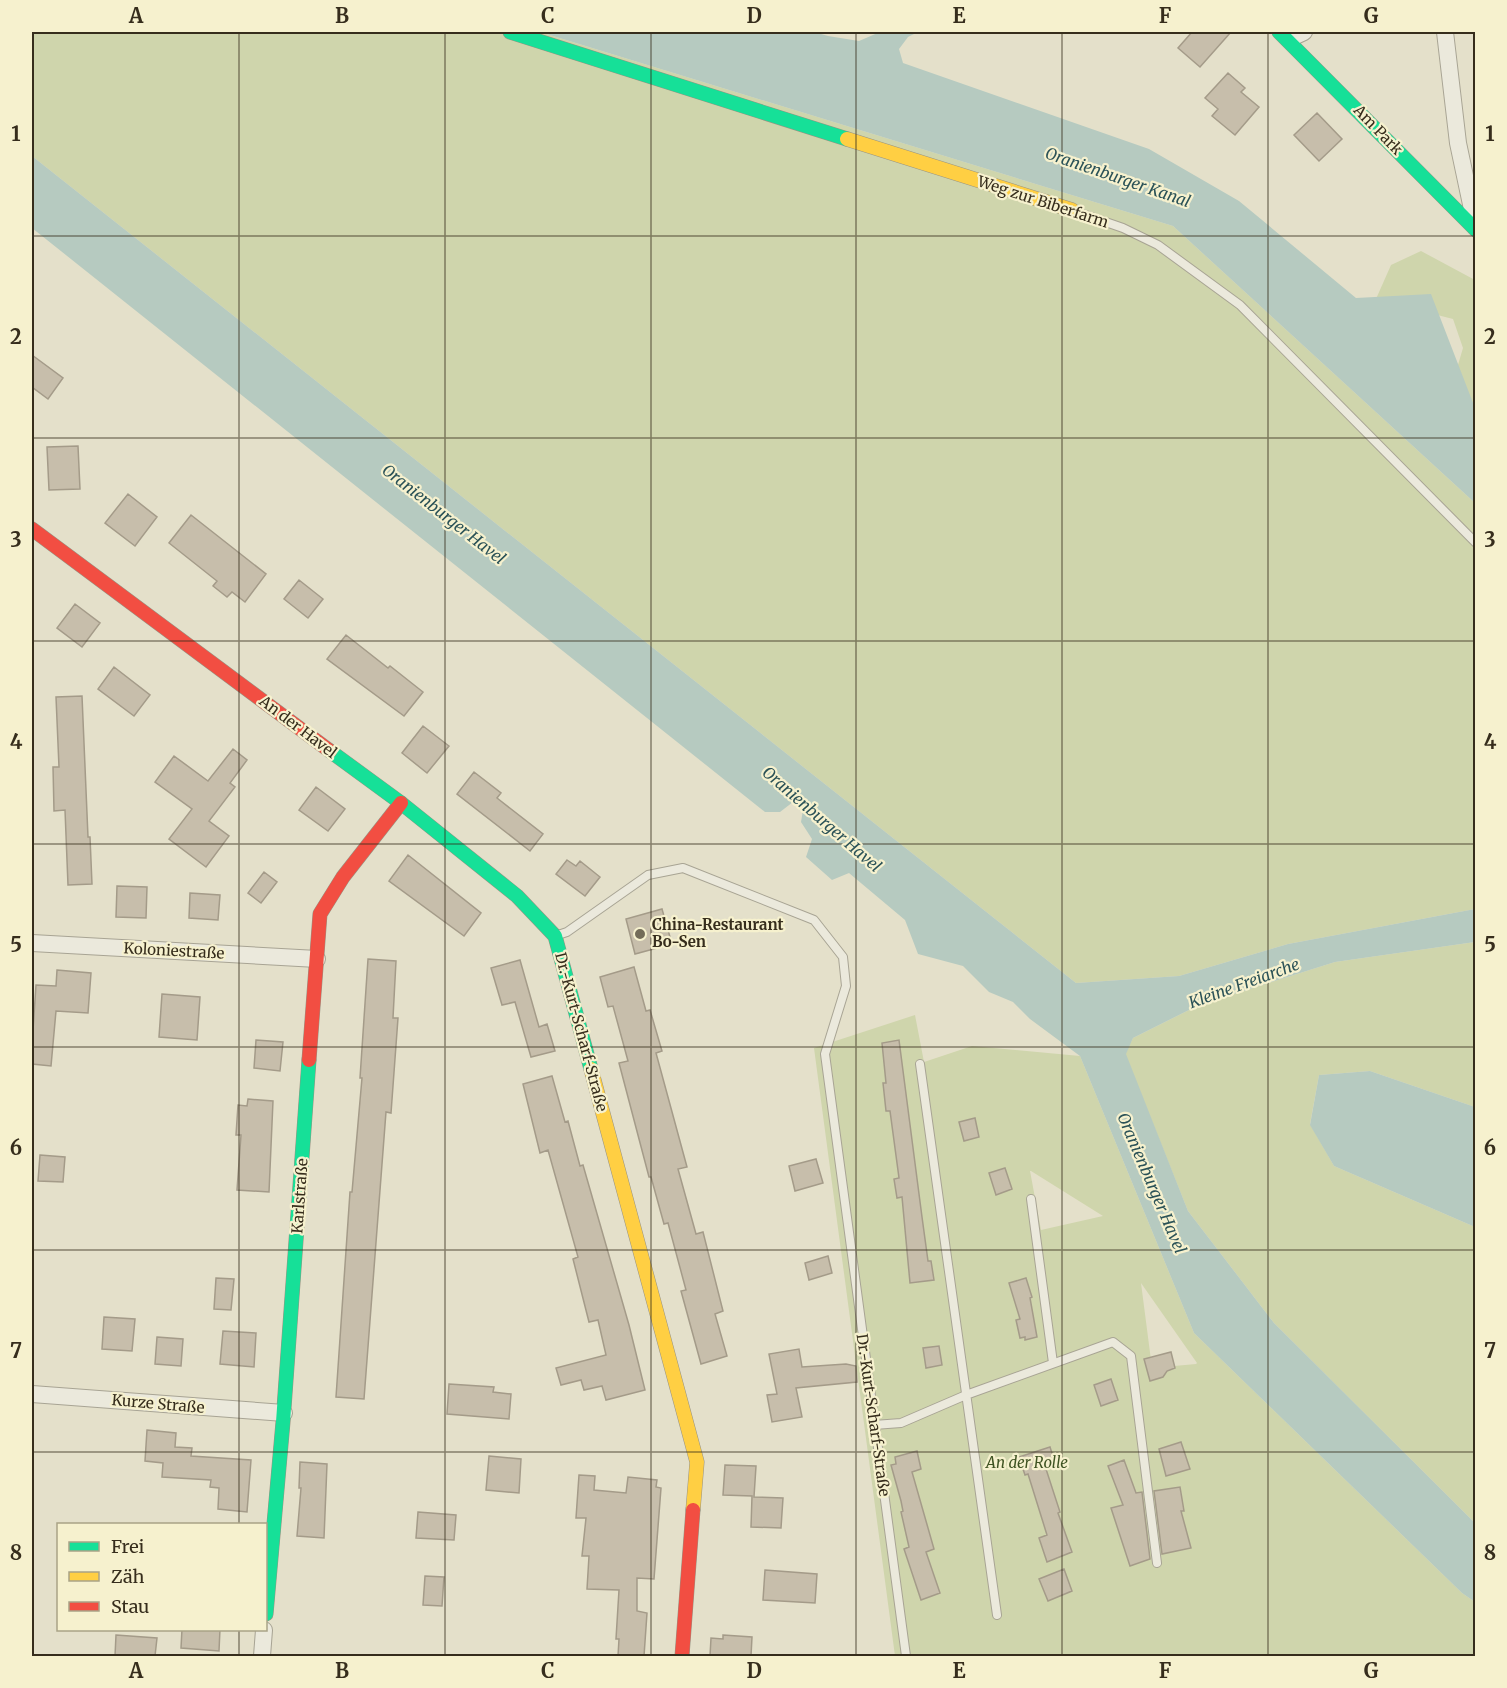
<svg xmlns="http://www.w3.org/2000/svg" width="1507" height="1688" font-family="Merriweather,serif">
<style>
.green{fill:#cfd5ac;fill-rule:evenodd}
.water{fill:#b6cac0}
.building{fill:#c7beab;stroke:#a49b89;stroke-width:1.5}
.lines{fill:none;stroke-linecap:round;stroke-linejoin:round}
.lane-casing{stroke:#a8a494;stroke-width:10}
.street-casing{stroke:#a8a494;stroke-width:18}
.fast-casing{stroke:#989383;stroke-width:15}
.slow-casing{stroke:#989383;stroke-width:15}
.jam-casing{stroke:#989383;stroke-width:15}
.lane{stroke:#ebe9dc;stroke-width:8}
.street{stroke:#ebe9dc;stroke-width:16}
.fast{stroke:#16e098;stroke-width:14}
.slow{stroke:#ffcf43;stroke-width:14}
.jam{stroke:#f24e42;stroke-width:14}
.grid{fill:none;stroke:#362d1c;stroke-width:1.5;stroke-opacity:0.55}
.poi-dot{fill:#736c59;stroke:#f6f1ce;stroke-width:2}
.labels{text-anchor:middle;stroke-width:4.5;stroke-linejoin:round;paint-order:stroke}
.street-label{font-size:15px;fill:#362d1c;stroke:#f6f1ce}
.poi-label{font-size:15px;font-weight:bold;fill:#362d1c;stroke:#f6f1ce;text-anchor:start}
.park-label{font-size:15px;font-style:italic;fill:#3f5322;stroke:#f6f1ce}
.water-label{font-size:16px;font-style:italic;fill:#2b5257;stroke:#f6f1ce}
.neatline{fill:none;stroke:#362d1c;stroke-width:2}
.grid-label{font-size:20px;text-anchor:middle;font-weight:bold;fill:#362d1c}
</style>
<rect width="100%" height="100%" fill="#e4e0ca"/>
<!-- green -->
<path class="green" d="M32 32H540L1173 226 1475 503V909L1288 944 1179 976 1076 983 32 156Z
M1421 251 1475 280V410L1455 375 1463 348 1453 319 1414 309 1372 308 1391 265Z
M1475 942V1107L1370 1071 1319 1075 1310 1124 1334 1166 1475 1227V1523L1274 1323 1188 1211 1125 1054 1133 1038 1199 1005 1335 962Z
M915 1015 924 1062 972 1046 1080 1056 1194 1333 1462 1593 1475 1602V1656H895L814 1048ZM1030 1171H1031L1103 1216 1041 1230ZM1141 1283 1197 1363 1196 1364 1152 1368Z"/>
<!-- water -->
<path class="water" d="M540 32H814L828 36 859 41 880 32H918L908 37 899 49 903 63 1149 149 1239 201 1356 298 1431 294 1475 408V503L1173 226Z
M32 156 1076 983 1179 976 1288 944 1475 909V942L1335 962 1199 1005 1133 1038 1126 1054 1188 1211 1274 1323 1475 1523V1602L1462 1593 1194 1333 1080 1056 1030 1019 1013 1002 989 992 963 966 918 954 905 920 849 873 832 880 806 857 812 839 801 822 803 810 793 802 780 812H765L32 228Z
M1370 1071 1475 1107V1227L1334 1166 1310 1125 1319 1075Z"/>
<!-- building -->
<path class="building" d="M1192 32H1231L1200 67 1178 48Z
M1228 73 1245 88 1241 92 1259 107 1235 135 1212 116 1218 109 1205 98Z
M1317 113 1342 139 1319 161 1294 135Z
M32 355 63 378 48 399 32 387Z
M78 446 80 489 49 490 47 447Z
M128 494 157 517 135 546 105 523Z
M191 515 266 574 245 602 232 592 227 597 213 586 217 581 169 543Z
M299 580 323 599 308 618 284 599Z
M75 604 100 623 82 647 57 628Z
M346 635 388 668 390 666 423 692 404 716 327 659Z
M114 667 150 695 134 716 98 689Z
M82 696 88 837H90L92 884 68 885 65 810 54 811 53 767H59L56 697Z
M423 726 449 746 427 773 402 753Z
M233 749 247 760 230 783 235 787 209 821 229 836 206 867 169 839 192 809 155 782 174 756 208 781Z
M474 772 501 793 497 798 543 834 530 851 457 794Z
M316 787 345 809 328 831 299 810Z
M408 855 481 913 464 936 389 881Z
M567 860 576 866 580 861 600 877 585 896 556 874Z
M264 872 277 882 261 903 248 893Z
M117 886 147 887 146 918 116 917Z
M190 893 220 895 218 920 189 918Z
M662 909 672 944 635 954 626 919Z
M368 959 396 961 393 1018H398L391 1113 386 1112 364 1399 336 1397 350 1192H352L362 1078H360Z
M520 960 539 1027 547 1024 555 1051 531 1057 515 1002 502 1005 491 968Z
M634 967 646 1011 650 1010 662 1051 656 1053 687 1167 678 1169 696 1234 703 1232 723 1311 715 1314 727 1356 701 1364 681 1291 686 1290 668 1223 664 1224 651 1177H649L619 1063 628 1061 613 1006 608 1007 600 977Z
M57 970 91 973 88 1013 56 1011 51 1066 32 1064V1030H33L36 985 56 986Z
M162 994 200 997 197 1040 159 1037Z
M256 1040 283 1042 280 1071 254 1068Z
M899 1040 922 1217 928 1261H931L934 1280 910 1283 902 1197 897 1198 894 1179 899 1178 890 1111H886L883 1083H886L882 1043Z
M552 1076 565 1122 568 1121 580 1166 583 1165 629 1325 645 1390 606 1400 602 1386 584 1390 581 1380 561 1385 556 1368 606 1355 598 1320 589 1322 573 1259 578 1257 548 1150 540 1153 523 1084Z
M248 1099 273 1101 269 1192 237 1190 241 1135H236L238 1105 247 1106Z
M975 1118 979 1137 964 1141 959 1122Z
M40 1155 65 1157 63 1182 38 1181Z
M816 1159 823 1183 795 1191 789 1166Z
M1005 1168 1012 1189 996 1195 989 1173Z
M828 1256 832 1273 809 1280 805 1263Z
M216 1278 234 1279 231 1310 214 1309Z
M1026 1278 1032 1297 1030 1298 1037 1337 1025 1340V1337L1020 1338 1016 1320 1020 1319 1009 1283Z
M104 1317 135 1319 132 1351 102 1349Z
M223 1331 256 1333 254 1367 220 1364Z
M157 1337 183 1339 181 1366 155 1364Z
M939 1346 942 1365 926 1368 923 1348Z
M799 1349 802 1367 846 1364 856 1366 857 1382 796 1388 802 1417 772 1422 767 1395 777 1394 769 1354Z
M1171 1352 1175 1368 1167 1371 1163 1377 1150 1381 1144 1359Z
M1111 1379 1118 1400 1101 1406 1094 1385Z
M449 1384 494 1387 493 1392 511 1394 509 1419 447 1414Z
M147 1430 176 1433 175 1447 192 1448 191 1456 251 1460 247 1512 218 1509 219 1488 210 1487 211 1480 162 1477 163 1463 145 1461Z
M1181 1442 1190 1469 1166 1476 1159 1449Z
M1050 1447 1056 1466 1046 1469 1060 1512 1058 1513 1072 1552 1047 1562 1039 1538 1047 1535 1028 1474 1025 1475 1019 1457Z
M917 1451 921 1469 912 1472 934 1549 926 1552 940 1593 921 1600 904 1549 909 1547 901 1512 903 1511 901 1501 891 1465 896 1464 895 1457Z
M489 1456 521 1459 519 1493 486 1490Z
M1124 1460 1136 1493 1142 1492 1150 1559 1130 1566 1111 1508 1123 1505 1108 1466Z
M300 1462 327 1464 324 1538 297 1536 301 1488H299Z
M725 1465 756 1466 754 1497 783 1498 781 1528 751 1527 752 1496 723 1495Z
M579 1475 595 1476 594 1490 626 1493 628 1477 657 1480 656 1487 661 1488 654 1579 637 1578V1611L647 1613 644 1656H618L619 1639H616L619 1590 587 1589 589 1556H582L586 1518H576Z
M1180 1487 1184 1511H1181L1191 1548 1162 1554 1154 1491Z
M418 1512 456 1515 454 1540 416 1538Z
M1064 1569 1072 1591 1048 1601 1039 1579Z
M765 1570 817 1574 815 1603 763 1600Z
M425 1576 444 1577 442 1606 423 1605Z
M182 1629H220L219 1651 181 1648Z
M116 1635 157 1638 155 1656H115Z
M723 1635 752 1637 751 1656H710L711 1638 723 1639Z"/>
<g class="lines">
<!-- lane casing -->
<g class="lane-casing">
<path id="lane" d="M1074 211 1123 228 1158 245 1240 305 1476 543
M555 936 567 932 648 875 683 868 814 920 843 957 846 986 825 1054 906 1656
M920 1064 997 1615
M1031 1199 1053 1363
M874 1425 901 1423 966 1395 1113 1342 1131 1356 1157 1563"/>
</g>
<!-- street casing -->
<g class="street-casing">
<path id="street" d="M1445 32 1458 143 1476 228
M1289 39 1304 32
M32 943 317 959
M32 1394 284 1413
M262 1656 264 1630"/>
</g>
<!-- fast casing -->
<g class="fast-casing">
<path id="fast" d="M510 32 847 139
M1279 32 1476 230
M330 751 401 803 517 896 555 936 591 1069
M266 1614 283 1422 309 1060"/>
</g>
<!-- slow casing -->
<g class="slow-casing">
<path id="slow" d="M847 139 1072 210
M591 1069 697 1462 693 1510"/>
</g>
<!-- jam casing -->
<g class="jam-casing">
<path id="jam" d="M32 529 330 751
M309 1060 320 914 343 877 401 803
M682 1656 693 1510"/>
</g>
<!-- lane -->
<use href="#lane" class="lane"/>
<!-- street -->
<use href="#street" class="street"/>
<!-- fast -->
<use href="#fast" class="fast"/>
<!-- slow -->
<use href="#slow" class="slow"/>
<!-- jam -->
<use href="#jam" class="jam"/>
</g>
<!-- grid -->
<path class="grid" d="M239 32V1524M445 32V1656M651 32V1656M856 32V1656M1062 32V1656M1268 32V1656M32 236H1476M32 438H1476M32 641H1476M32 844H1476M32 1047H1476M32 1250H1476M32 1452H1476M239 1630V1656"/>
<!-- markers -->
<circle class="poi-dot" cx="640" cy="934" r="6"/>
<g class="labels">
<!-- street labels -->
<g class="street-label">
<text transform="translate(1378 130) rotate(46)" y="5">Am Park</text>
<text transform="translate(1043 202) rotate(18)" y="5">Weg zur Biberfarm</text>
<text transform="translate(298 727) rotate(37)" y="5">An der Havel</text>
<text transform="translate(174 951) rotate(3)" y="5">Koloniestraße</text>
<text transform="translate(581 1032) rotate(75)" y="5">Dr.-Kurt-Scharf-Straße</text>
<text transform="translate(300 1196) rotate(-86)" y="5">Karlstraße</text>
<text transform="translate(158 1404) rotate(5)" y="5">Kurze Straße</text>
<text transform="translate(873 1415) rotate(82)" y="5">Dr.-Kurt-Scharf-Straße</text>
</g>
<!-- poi labels -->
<g class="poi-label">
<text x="652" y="930">China-Restaurant<tspan x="652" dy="17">Bo-Sen</tspan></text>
</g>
<!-- park labels -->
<g class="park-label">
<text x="1027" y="1468">An der Rolle</text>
</g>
<!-- water labels -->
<g class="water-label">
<text transform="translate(1118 177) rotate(19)" y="6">Oranienburger Kanal</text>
<text transform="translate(444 514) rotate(38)" y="6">Oranienburger Havel</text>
<text transform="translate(822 819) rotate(41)" y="6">Oranienburger Havel</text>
<text transform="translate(1244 983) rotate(-20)" y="6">Kleine Freiarche</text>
<text transform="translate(1152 1183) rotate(67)" y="6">Oranienburger Havel</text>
</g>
</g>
<!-- border -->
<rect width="1507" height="1688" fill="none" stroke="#f6f1ce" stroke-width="66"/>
<!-- legend -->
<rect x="57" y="1523" width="210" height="108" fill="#f6f1ce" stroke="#a9a387" stroke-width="1.5"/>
<rect x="69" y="1542" width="30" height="9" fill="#16e098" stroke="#a9a387" stroke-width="1.5"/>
<text x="111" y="1553" font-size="18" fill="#362d1c">Frei</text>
<rect x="69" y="1572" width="30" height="9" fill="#ffcf43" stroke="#a9a387" stroke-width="1.5"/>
<text x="111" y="1583" font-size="18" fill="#362d1c">Zäh</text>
<rect x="69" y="1602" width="30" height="9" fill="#f24e42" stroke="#a9a387" stroke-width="1.5"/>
<text x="111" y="1613" font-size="18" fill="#362d1c">Stau</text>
<rect x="33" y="33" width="1441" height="1622" class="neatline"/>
<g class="grid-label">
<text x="136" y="23">A</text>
<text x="342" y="23">B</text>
<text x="548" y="23">C</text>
<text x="754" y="23">D</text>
<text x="959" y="23">E</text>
<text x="1165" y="23">F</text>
<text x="1371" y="23">G</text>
<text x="16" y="141">1</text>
<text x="1490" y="141">1</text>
<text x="16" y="344">2</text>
<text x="1490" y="344">2</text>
<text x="16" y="547">3</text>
<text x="1490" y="547">3</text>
<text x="16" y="749">4</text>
<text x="1490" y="749">4</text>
<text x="16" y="952">5</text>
<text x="1490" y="952">5</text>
<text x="16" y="1155">6</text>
<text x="1490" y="1155">6</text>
<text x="16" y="1358">7</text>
<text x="1490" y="1358">7</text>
<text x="16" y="1560">8</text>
<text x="1490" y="1560">8</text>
<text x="136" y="1678">A</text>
<text x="342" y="1678">B</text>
<text x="548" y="1678">C</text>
<text x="754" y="1678">D</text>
<text x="959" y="1678">E</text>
<text x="1165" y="1678">F</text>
<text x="1371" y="1678">G</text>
</g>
</svg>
